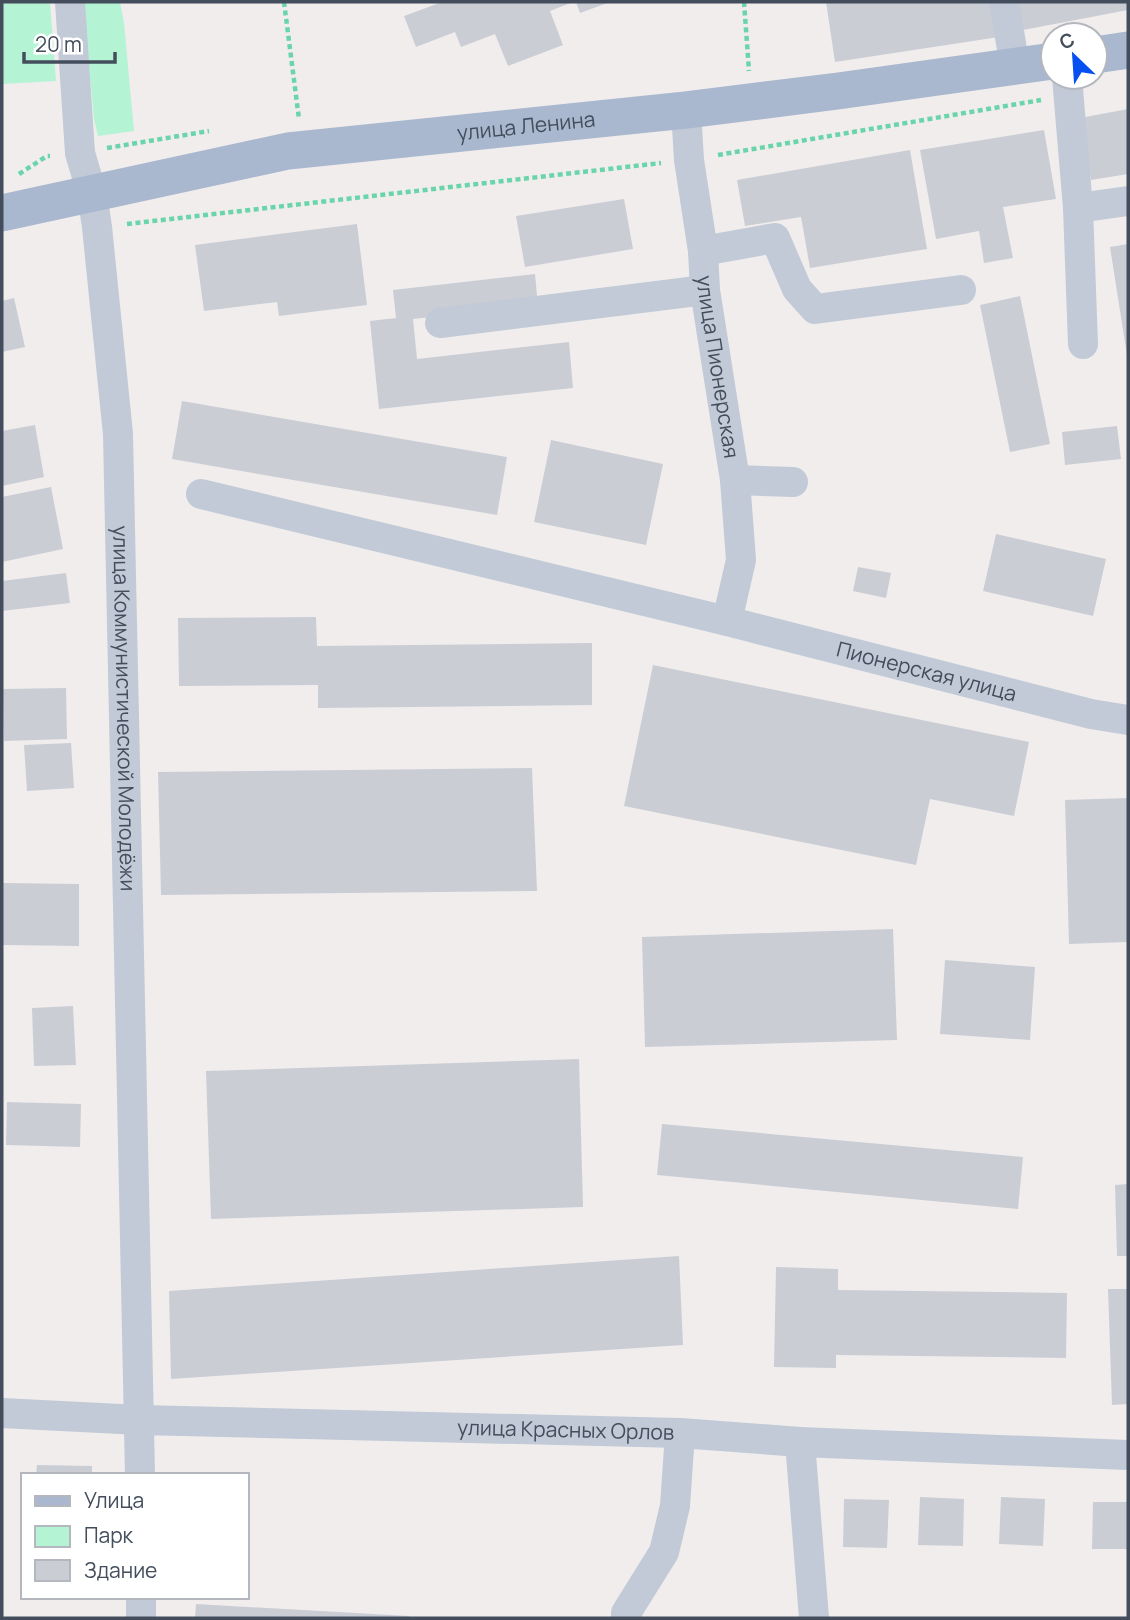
<svg xmlns="http://www.w3.org/2000/svg" width="1130" height="1620" font-family="Manrope,sans-serif">
<style>
.green{fill:#b5f3d5}
.building{fill:#cbcdd5}
.lines{fill:none;stroke-linecap:round;stroke-linejoin:round}
.path{stroke:#6ad5ad;stroke-width:4.5;stroke-dasharray:5 3.5;stroke-linecap:butt}
.minor{stroke:#c1cad6;stroke-width:30}
.major{stroke:#a9b7cf;stroke-width:37}
.labels{text-anchor:middle;stroke-width:7;stroke-linejoin:round;paint-order:stroke}
.street-label{font-size:21px;fill:#434d5c;stroke:#fff}
</style>
<rect width="100%" height="100%" fill="#f0edec"/>
<!-- green -->
<path class="green" d="M2 2H50L56 81 2 84Z
M83 2H120L124 23 134 131 98 136 94 119Z"/>
<!-- building -->
<path class="building" d="M442 2H573L550 11 563 45 508 66 495 34 461 47 455 32 416 47 404 16Z
M576 2H610L580 13Z
M826 2H994L999 37 835 62Z
M1018 2H1128V10L1023 30Z
M1128 109V174L1091 180 1080 118Z
M1044 130 1056 199 1003 207 1013 258 984 263 979 231 936 239 920 150Z
M910 150 927 249 810 268 801 217 745 226 737 180Z
M624 199 633 249 525 267 516 216Z
M357 224 367 305 279 316 277 302 204 311 195 245Z
M1128 244V355H1127L1110 247Z
M535 274 538 306 413 319 417 359 569 342 573 388 379 409 370 321 396 318 393 290Z
M1020 296 1050 444 1010 452 980 305Z
M14 298 25 347 2 352V301Z
M182 401 507 457 497 515 172 459Z
M35 425 44 477 2 486V431Z
M1117 426 1121 459 1065 465 1062 432Z
M551 440 663 464 646 545 534 522Z
M51 487 63 549 2 562V497Z
M996 534 1106 559 1093 616 983 591Z
M858 567 891 573 886 598 853 591Z
M66 573 70 603 2 611V581Z
M316 617 317 646 592 643V705L318 708V685L179 686 178 618Z
M653 665 1029 742 1014 816 930 799 916 865 624 806Z
M66 688 67 739 4 741 3 689Z
M71 743 74 788 27 791 24 745Z
M532 768 537 891 161 895 158 772Z
M1128 798V942L1069 944 1065 800Z
M2 883 79 884V946L2 945Z
M893 929 897 1040 645 1047 642 937Z
M945 960 1035 967 1030 1040 940 1034Z
M73 1006 76 1065 34 1066 32 1008Z
M579 1059 583 1207 211 1219 206 1071Z
M7 1102 81 1104 80 1147 6 1145Z
M662 1124 1023 1157 1018 1209 657 1175Z
M1128 1184V1256H1117L1115 1185Z
M679 1256 683 1345 171 1379 169 1291Z
M776 1267 838 1269V1290L1067 1293 1066 1358 836 1355V1368L774 1367Z
M1108 1289H1128V1404L1112 1405Z
M37 1465 92 1466V1475H36Z
M920 1497 964 1499 963 1546 918 1545Z
M1001 1497 1045 1499 1043 1546 999 1544Z
M844 1499 889 1500 887 1548 843 1547Z
M1093 1502H1128V1549H1092Z
M196 1604 409 1616V1618H195Z"/>
<g class="lines">
<!-- path -->
<path class="path" d="M284 2 299 119
M744 2 749 71
M107 148 209 131
M718 155 1041 100
M19 174 47 156H50
M127 224 661 163"/>
<!-- minor -->
<g class="minor">
<path id="s1" d="M70 2 80 153 92 194 97 227 118 434 140 1475"/>
<path d="M1004 2 1015 67"/>
<path d="M1067 77 1078 208 1083 344"/>
<path id="s2" d="M686 110 689 160 703 251 705 290 735 480 741 560 727 621"/>
<path d="M1078 208 1128 201"/>
<path d="M703 251 775 238 797 289 815 309 961 290"/>
<path d="M440 323 705 290"/>
<path d="M735 480 793 482"/>
<path id="s3" d="M201 494 727 621 1091 714 1128 720"/>
<path id="s4" d="M2 1413 140 1420 680 1433 800 1442 1128 1455"/>
<path d="M800 1442 814 1618"/>
<path d="M141 1597V1618"/>
<path d="M626 1618V1613L664 1552 675 1506 680 1433"/>
</g>
<!-- major -->
<g class="major">
<path d="M1095 55 1128 50"/>
<path id="s5" d="M2 213 288 151 686 110 838 91 1053 61"/>
</g>
</g>
<g class="labels">
<!-- street labels -->
<g class="street-label">
<text dy="7" stroke="none"><textPath href="#s5" startOffset="532">улица Ленина</textPath></text>
<text dy="7" stroke="none"><textPath href="#s2" startOffset="259">улица Пионерская</textPath></text>
<text dy="7" stroke="none"><textPath href="#s3" startOffset="747">Пионерская улица</textPath></text>
<text dy="7" stroke="none"><textPath href="#s1" startOffset="710">улица Коммунистической Молодёжи</textPath></text>
<text dy="7" stroke="none"><textPath href="#s4" startOffset="564">улица Красных Орлов</textPath></text>
</g>
</g>
<!-- border -->
<rect width="1130" height="1620" fill="none" stroke="#434d5c" stroke-width="7"/>
<!-- legend -->
<rect x="21" y="1473" width="228" height="126" fill="#ffffff" stroke="#b4b8be" stroke-width="2"/>
<rect x="35" y="1496" width="35" height="10" fill="#a9b7cf" stroke="#b4b8be" stroke-width="2"/>
<text x="84" y="1508" font-size="21" fill="#434d5c">Улица</text>
<rect x="35" y="1526" width="35" height="21" fill="#b5f3d5" stroke="#b4b8be" stroke-width="2"/>
<text x="84" y="1543" font-size="21" fill="#434d5c">Парк</text>
<rect x="35" y="1560" width="35" height="21" fill="#cbcdd5" stroke="#b4b8be" stroke-width="2"/>
<text x="84" y="1578" font-size="21" fill="#434d5c">Здание</text>
<!-- north arrow -->
<g transform="translate(1074 56) rotate(335)"><circle r="33" fill="#ffffff" stroke="#b4b8be" stroke-width="2"/>
<path d="M0-5L12 26L0 18L-12 26Z" fill="#064ff1"/>
<text y="-10" font-size="19" font-weight="bold" text-anchor="middle" fill="#434d5c">С</text>
</g>
<!-- scale -->
<path d="M24 52v10h91v-10" fill="none" stroke="#434d5c" stroke-width="3.5"/>
<text x="35" y="52" font-size="21" fill="#434d5c" stroke="#ffffff" stroke-width="5" paint-order="stroke">20 m</text>
</svg>
